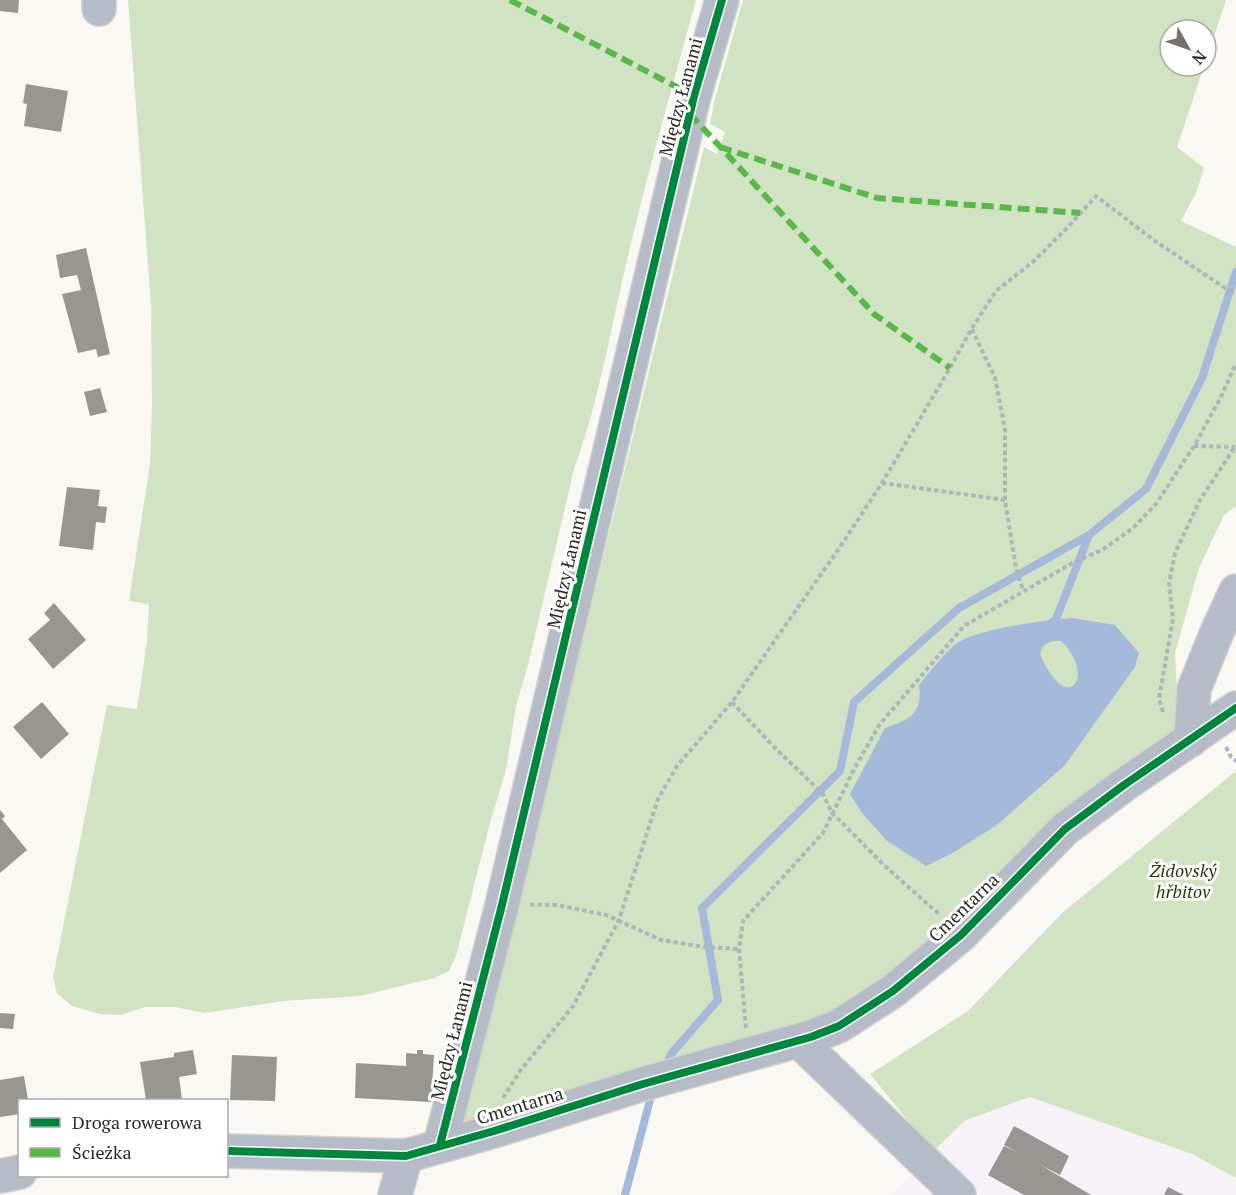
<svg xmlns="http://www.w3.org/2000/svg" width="1236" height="1195" font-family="'PT Serif',serif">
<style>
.industrial{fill:#f7f1f8}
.green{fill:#d2e3c4}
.water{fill:#a5bada;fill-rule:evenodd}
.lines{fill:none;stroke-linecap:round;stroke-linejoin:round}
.stream{stroke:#a5bada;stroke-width:8}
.building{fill:#989690}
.minor-casing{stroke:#d4d2ce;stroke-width:36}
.path{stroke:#b1b5ba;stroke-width:4;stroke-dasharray:4.5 3;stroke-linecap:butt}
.minor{stroke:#b5bcc7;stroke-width:33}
.quiet{stroke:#58b947;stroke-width:6;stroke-dasharray:12 6;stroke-linecap:butt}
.cycleway-casing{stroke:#fff;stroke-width:11}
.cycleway{stroke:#00873e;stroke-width:8}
.labels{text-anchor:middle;stroke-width:6;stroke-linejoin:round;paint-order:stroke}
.street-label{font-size:18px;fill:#2c2a23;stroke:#fff}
.park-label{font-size:18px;font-style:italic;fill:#1e3b02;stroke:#fff}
</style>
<rect width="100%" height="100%" fill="#faf8f2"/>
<!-- industrial -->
<path class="industrial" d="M1030 1097 1093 1117 1192 1154 1236 1176V1195H891L964 1121Z"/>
<!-- green -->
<path class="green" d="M128 0H696C673 84 649 168 629 252 611 324 600 399 574 469L528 665 516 706 506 770 490 823 456 956 449 971 434 978 360 996 284 1001 204 1013 175 1007H145L121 1015 100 1014 72 1006 57 993 53 978 107 705 137 709 147 641 149 604 129 601 150 464 152 403 151 305Z
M743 0H1226L1206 61V30H1170V66H1204L1177 147 1204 168 1196 193 1181 221 1236 247V506L1224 515 1199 568 1175 653 1180 739 934 947 820 1025 726 1053 456 1124 525 876 704 147 717 154 725 132 710 124 714 102Z
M1236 771V1178L1192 1154 1030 1097 964 1121 933 1152 870 1074 968 1011 1062 913Z"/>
<!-- water -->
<path class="water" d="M1072 618 1115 625 1139 653 1135 667 1065 765 997 825 951 854 926 866 887 841 862 813 850 794 885 728C909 720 923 714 919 685 929 673 946 651 957 643 977 629 1046 620 1072 618ZM1051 641H1061C1097 675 1068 719 1040 654L1043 646Z"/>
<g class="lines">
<!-- stream -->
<path class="stream" d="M1048 626 1056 619 1089 535 1146 489 1202 378 1236 272
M665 1068 671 1054 718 1000 702 908 840 771 854 702 959 608 1089 535
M625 1195 650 1100 655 1090"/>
</g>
<!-- building -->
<path class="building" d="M0 0H19L18 13 0 11Z
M26 84 68 91 61 132 24 126 27 104 23 103Z
M86 248 110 354 98 357 96 349 78 353 62 294 81 290 77 275 60 278 56 255Z
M100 388 107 412 90 416 84 392Z
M67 487 100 490 98 506 107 507 105 523 96 522 93 550 59 546Z
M54 603 86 640 53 669 28 639 50 620 44 613Z
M42 702 69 734 41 759 13 727Z
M0 810 5 816 2 819 27 850 0 873Z
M0 1013 15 1014 13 1029 0 1028Z
M193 1050 197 1074 179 1077 182 1100H146L140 1062 174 1057V1053Z
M417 1050H423V1054L434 1055 431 1102 355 1098 356 1063 406 1066V1053L417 1054Z
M232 1055 277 1057 275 1101 230 1100Z
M24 1076 28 1100H20V1114L0 1117V1080Z
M1014 1126 1069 1156 1060 1175 1039 1164 1091 1195H1024L988 1175 1004 1146 1017 1152 1004 1145Z
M1168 1187 1184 1195H1164Z"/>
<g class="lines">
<!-- minor casing -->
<g class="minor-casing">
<path id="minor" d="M99 9V0
M1191 740 1194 689 1217 632 1236 591
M799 1041 959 1195
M440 1145 502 905 694 96 722 0
M226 1151 406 1156 494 1131 643 1084 811 1037 839 1026 893 991 961 935 1065 829 1124 785 1236 708
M0 1176 20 1172
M395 1195 406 1156"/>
</g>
<!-- path -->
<path class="path" d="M972 329 995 378 1005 429V500L1016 568 1023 590
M1194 446 1235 447
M882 483 1005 500
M732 702 773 746 823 794 832 813 885 866 940 915
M1163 712 1159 699 1173 619 1169 583 1175 553 1200 500 1235 447
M1226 747 1231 757 1236 761
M530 905H557L606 915 661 940 704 947 739 949
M746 1028 739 949 743 921 823 833 854 769 880 724 964 626 1074 562 1102 550 1132 529 1156 504 1194 446 1220 399 1236 363
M503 1098 520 1071 573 1006 619 920 658 799 677 766 732 702 840 547 882 483 950 368 972 328 996 291 1034 261 1066 229 1096 196 1155 241 1225 288 1236 292"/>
<!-- minor -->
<use href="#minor" class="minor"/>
<!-- quiet -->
<path class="quiet" d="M510 0 694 96
M690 114 874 314 950 368
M720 147 877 198 1080 213"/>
<!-- cycleway casing -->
<g class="cycleway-casing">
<path id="cycleway" d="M440 1145 502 905 694 96 722 0
M226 1151 406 1156 494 1131 643 1084 811 1037 839 1026 893 991 961 935 1065 829 1124 785 1236 708"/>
</g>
<!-- cycleway -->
<use href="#cycleway" class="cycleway"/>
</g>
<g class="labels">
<!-- street labels -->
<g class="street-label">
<text transform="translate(681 97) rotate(-75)" y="6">Między Łanami</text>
<text transform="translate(567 569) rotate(-77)" y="6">Między Łanami</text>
<text transform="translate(964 908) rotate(-44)" y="6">Cmentarna</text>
<text transform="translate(452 1041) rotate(-76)" y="6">Między Łanami</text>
<text transform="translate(520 1106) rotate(-17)" y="6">Cmentarna</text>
</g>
<!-- park labels -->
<g class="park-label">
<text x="1183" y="877">Židovský<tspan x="1183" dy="21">hřbitov</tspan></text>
</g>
</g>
<!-- legend -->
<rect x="18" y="1099" width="210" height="78" fill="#ffffff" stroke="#abaaa7" stroke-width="1.5"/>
<rect x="30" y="1118" width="30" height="9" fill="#00873e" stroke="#abaaa7" stroke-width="1.5"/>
<text x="72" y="1129" font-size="18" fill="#2c2a23">Droga rowerowa</text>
<rect x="30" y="1148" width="30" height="9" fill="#58b947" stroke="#abaaa7" stroke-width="1.5"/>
<text x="72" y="1159" font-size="18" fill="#2c2a23">Ścieżka</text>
<!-- north arrow -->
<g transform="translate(1188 48) rotate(130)"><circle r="28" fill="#ffffff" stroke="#abaaa7" stroke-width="1.5"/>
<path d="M0-4.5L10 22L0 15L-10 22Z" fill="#74726b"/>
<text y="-9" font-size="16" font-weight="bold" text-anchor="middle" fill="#2c2a23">N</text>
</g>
</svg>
